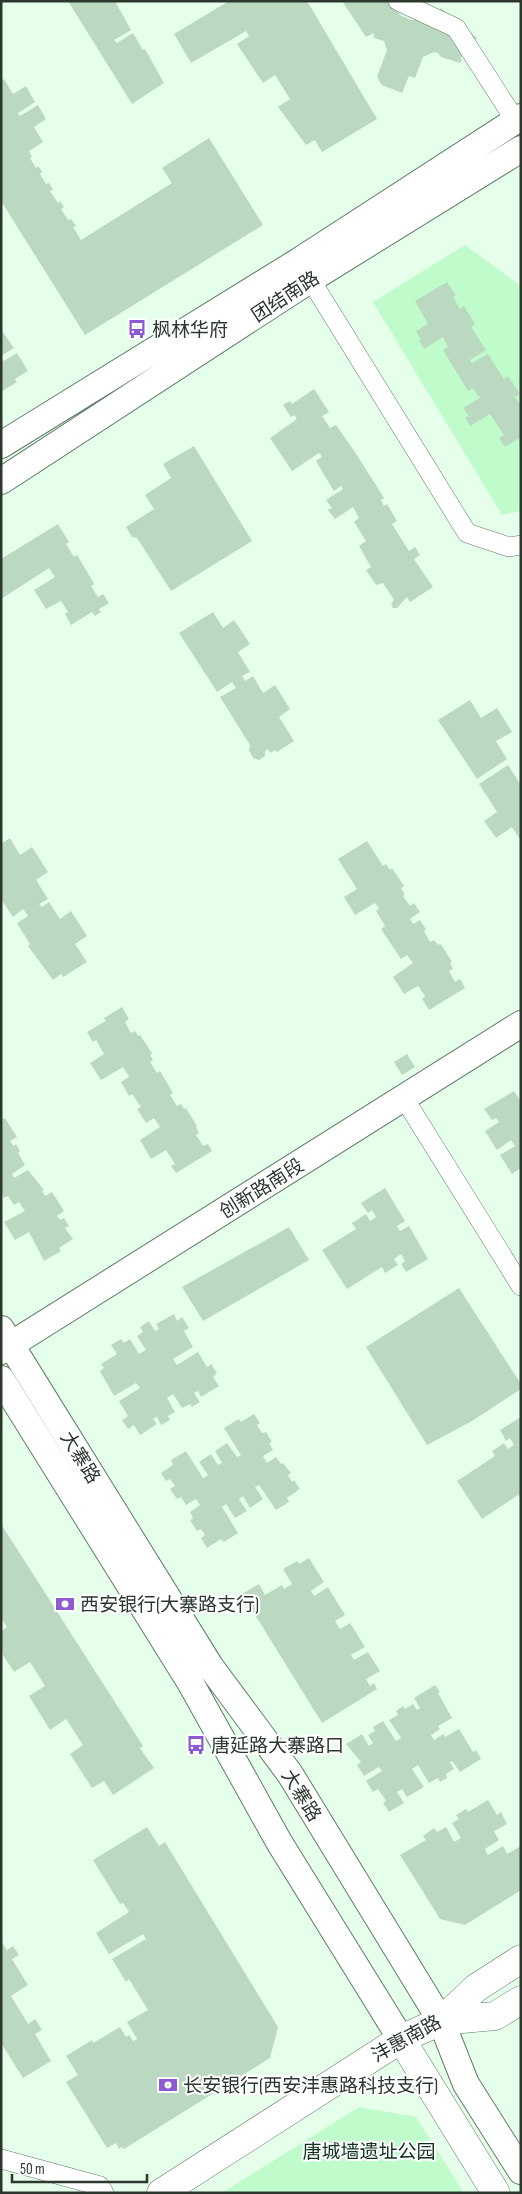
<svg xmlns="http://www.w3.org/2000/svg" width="522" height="2194" font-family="'Sofia Sans Condensed','Noto Sans SC',sans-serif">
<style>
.green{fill:#c0fbcc}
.building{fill:#bbd9c1}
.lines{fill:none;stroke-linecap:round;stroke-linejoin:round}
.street-casing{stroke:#5f7b65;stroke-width:20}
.secondary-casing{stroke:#5f7b65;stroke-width:28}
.primary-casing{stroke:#5f7b65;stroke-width:29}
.street{stroke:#fff;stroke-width:19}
.secondary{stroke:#fff;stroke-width:26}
.primary{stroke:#fff;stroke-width:28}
.labels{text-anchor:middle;stroke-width:4;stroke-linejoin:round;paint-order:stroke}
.street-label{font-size:19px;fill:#2c382e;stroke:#fff}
.poi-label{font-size:19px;fill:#2c382e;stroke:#fff;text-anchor:start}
.park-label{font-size:19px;fill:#0e321a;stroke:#fff}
</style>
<rect width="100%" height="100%" fill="#e6ffeb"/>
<!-- green -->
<path class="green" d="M465 245 521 286V511L502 515 373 302Z
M359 2107 416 2117 464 2193H222Z"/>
<!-- building -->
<path class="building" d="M68 1H115L131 30 114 40 117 43 133 33 143 50 145 49 164 83 132 104Z
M229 1H307L377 119 322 152 315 140 306 145 278 107 290 99 275 75 263 83 237 44 249 36 246 31 191 63 174 34Z
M342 1H391L400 15 411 20 421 19 438 12 441 8 477 38 460 59 462 60 460 63 441 57 438 53 434 52 423 57 415 78 409 76 402 93 382 85 377 77 387 50 384 41 374 38V33L366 37Z
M4 79 13 94 26 86 35 102 18 113 20 116 38 105 46 119 34 127 43 142 29 151 32 157 30 158 36 168 38 166 42 172 40 174 46 184 49 183 53 189 50 191 58 203 60 201 64 207 61 209 68 220 71 219 76 226 73 227 81 240 172 183 162 168 209 138 263 225 85 335 1 201V81Z
M447 282 456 295 453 297 460 309 464 306 475 324 471 327 486 350 470 360 472 363 488 354 504 379 508 376 520 394 515 397 521 406V437L505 447 499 438 504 435 490 414 470 426 465 418 469 416 463 408 480 398 473 388 468 391 443 350 448 347 443 337 424 349 419 341 421 340 416 331 428 324 415 301Z
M3 332 14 348 1 356V333Z
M17 353 28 371 15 379 17 382 1 392V357L4 361Z
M314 389 329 412 322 416 330 428 336 425 355 452 384 498 381 500 384 506 387 504 397 521 392 524 409 551 415 547 420 555 414 559 433 587 410 602 407 597 397 608H393L391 604 394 600 383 583 376 585 366 570 371 567 359 546 366 541 354 522 359 518 353 507 335 519 328 510 332 508 326 500 343 489 341 486 334 491 323 473 316 461 322 457 319 453 292 471 270 438 297 419 294 415 291 417 283 405 290 401 292 404Z
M194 446 252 541 171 591 137 538 132 537 126 527 154 509 145 495 171 478 163 464Z
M58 524 69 542 66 544 74 557 77 555 92 580 94 584 91 586 98 597 103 594 109 603 99 609 101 612 95 616 92 612 71 625 65 614 68 612 61 601 46 609 34 590 55 577 49 568 1 599V559Z
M213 612 223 628 234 620 250 644 238 652 250 672 242 676 245 681 253 676 263 693 275 685 290 709 279 717 294 741 277 752 275 750 270 753 268 749 265 751V756L259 760 253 758 249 750 250 745 220 697 236 688 232 682 217 692 179 633Z
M470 700 481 718 497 708 512 732 496 741 507 759 477 779 438 720Z
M508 765 521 785V841L512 827 496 838 484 821 497 812 479 784Z
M10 838 20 855 32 847 48 872 36 880 48 899 39 904 42 907 49 902 60 919 71 911 87 936 75 944 87 962 63 977 61 974 53 980 28 946 30 944 17 923 28 916 23 909 13 917 1 899V844Z
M367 841 383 866 386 864 390 870 392 868 404 886 401 888 405 895 403 896 410 906 414 903 420 912 410 919 413 924 420 920 426 929 424 931 430 942 434 940 438 945 440 944 442 946 452 962 450 963 453 969 449 971 455 982 460 979 465 988 429 1010 422 999 425 996 418 986 404 994 393 977 413 963 407 955 401 959 381 929 385 926 376 911 379 909 375 903 355 915 344 897 357 889 338 859Z
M122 1007 129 1019 125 1022 131 1033 135 1031 138 1036 140 1035 152 1053 150 1055 153 1060 150 1062 157 1073 160 1071 173 1093 170 1095 177 1106 181 1104 184 1109 186 1108 197 1126 196 1127 199 1133 196 1135 203 1146 208 1144 212 1151 176 1173 171 1166 175 1164 166 1150 151 1159 140 1140 160 1127 154 1118 146 1123 137 1109 141 1107 132 1094 129 1096 121 1082 129 1077 123 1067 101 1080 90 1063 104 1054 96 1040 93 1042 87 1032 106 1021 104 1018Z
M407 1054 415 1067 402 1075 394 1062Z
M514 1091 521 1102V1168L512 1174 500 1155 515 1146 511 1140 497 1150 485 1131 499 1122 496 1118 492 1120 484 1109Z
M5 1118 17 1137 10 1141 14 1146 16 1144 20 1151 18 1153 25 1165 12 1174 14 1178 28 1170 44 1190 42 1191 45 1196 52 1192 64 1211 57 1216 60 1220 64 1218 69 1226 65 1228 73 1239 59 1248 61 1251 44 1261 29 1232 15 1240 4 1222 25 1211 19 1202 14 1205 8 1196 4 1198 1 1192V1120Z
M385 1188 405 1221 397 1226 400 1231 409 1226 428 1259 406 1272 401 1264 405 1261 401 1254 394 1259 398 1265 385 1273 382 1267 347 1289 322 1250 356 1229 352 1223 366 1214 370 1221 376 1217 372 1210 368 1213 361 1203Z
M289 1227 309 1260 203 1321 182 1287Z
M459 1288 521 1384V1389L472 1421 427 1445 366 1347Z
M174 1314 177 1321 182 1317 189 1328 184 1331 193 1347 173 1359 177 1365 198 1352 207 1367 212 1364 213 1367 217 1373 213 1377 219 1386 201 1397 198 1391 194 1393 200 1402 192 1407 190 1404 182 1408 173 1394 167 1398 175 1412 168 1416 170 1420 161 1425 157 1417 153 1419 157 1424 140 1435 134 1425 128 1429 122 1420 128 1416 119 1401 140 1388 136 1383 114 1396 100 1371 104 1368 101 1364 117 1354 111 1345 121 1339 124 1343 130 1339 139 1354 142 1352 146 1350 137 1336 143 1332 140 1327 149 1321 155 1331 159 1329 156 1324Z
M254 1414 260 1423 257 1425 262 1433 266 1432 272 1442 269 1443 273 1450 263 1456 267 1463 276 1457 281 1464 283 1463 291 1473 288 1475 292 1482 294 1480 300 1489 287 1498 289 1502 276 1510 259 1485 255 1487 263 1499 250 1508 243 1496 239 1499 247 1511 235 1518 226 1504 222 1507 238 1533 224 1542 221 1539 207 1548 201 1538 205 1535 201 1529 197 1531 190 1520 193 1518 190 1512 200 1505 196 1499 186 1505 181 1497 177 1499 170 1489 175 1486 170 1479 166 1481 161 1473 173 1465 171 1460 186 1451 203 1478 208 1475 199 1462 211 1454 218 1465 222 1463 215 1451 227 1443 237 1457 241 1455 224 1428 239 1419 241 1422Z
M521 1417V1498L518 1495 482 1519 457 1481 495 1456 492 1451 504 1443 508 1449 514 1445 510 1438 506 1441 500 1430Z
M1 1524 143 1746 140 1748 154 1768 113 1795 104 1781 92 1788 70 1754 83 1745 66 1719 50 1730 29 1696 45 1686 30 1662 14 1672 1 1652V1631L7 1627 1 1618Z
M309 1558 324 1582 311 1591 314 1596 328 1587 345 1615 335 1621 340 1629 350 1623 365 1647 351 1655 354 1660 368 1652 380 1671 366 1679 370 1686 374 1683 377 1689 322 1723 242 1594 259 1584 265 1595 282 1585 284 1589 292 1584 283 1569 297 1561 299 1564Z
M435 1685 440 1692 438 1693 452 1718 438 1726 440 1729 431 1735 434 1740 443 1734 445 1737 459 1729 473 1752 476 1750 481 1759 460 1772 452 1761 450 1762 454 1769 446 1774 447 1778 440 1782 438 1778 429 1783 418 1765 412 1769 424 1787 407 1797 402 1789 397 1792 404 1803 389 1812 383 1803 386 1801 378 1789 373 1792 366 1781 382 1771 379 1767 364 1776 357 1765 361 1762 346 1744 362 1734 369 1746 373 1743 368 1735 375 1731 373 1727 383 1721 396 1741 401 1738 389 1720 398 1715 396 1711 403 1706 405 1709 413 1704 417 1710 420 1708 414 1698Z
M488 1800 497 1815 501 1812 507 1824 494 1831 499 1840 485 1849 488 1855 503 1846 507 1854 521 1846V1890L465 1925 440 1919 400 1855 426 1840 423 1836 434 1828 437 1832 446 1827 454 1842 461 1838 452 1823 459 1819 456 1815 466 1809 468 1812Z
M147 1827 159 1846 165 1842 278 2027 270 2058 124 2149 122 2147 119 2149 116 2143 107 2148 66 2082 78 2075 66 2056 92 2040 93 2043 120 2027 126 2037 129 2035 133 2041 137 2039 127 2022 148 2010 129 1979 126 1982 112 1959 146 1939 143 1934 109 1954 96 1933 129 1912 123 1903 120 1904 93 1860Z
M1 1941 7 1950 13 1946 19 1955 12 1959 28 1985 11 1996 28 2024 35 2019 42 2030 35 2034 51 2061 23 2078 1 2043Z"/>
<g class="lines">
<!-- street casing -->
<g class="street-casing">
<path id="street" d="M398 1 456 28 515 120
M304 269 467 533 509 547 521 545
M404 1098 521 1286
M1 2159 100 2186 104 2193"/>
</g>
<!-- secondary casing -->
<g class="secondary-casing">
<path id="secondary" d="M1 445 299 261 521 117
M1 481 311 279 521 149
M1 1329 210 1666 290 1774 441 2021 466 2084 521 2171
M1 1351 521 1024
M1 1379 190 1682 279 1842 401 2039"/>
</g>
<!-- primary casing -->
<g class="primary-casing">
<path id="primary" d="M441 2021 495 2016 521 2000
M401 2039 496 2193
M161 2193 401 2039 441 2021 476 1988 521 1959"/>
</g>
<!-- street -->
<use href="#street" class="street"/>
<!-- secondary -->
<use href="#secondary" class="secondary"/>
<!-- primary -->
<use href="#primary" class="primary"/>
</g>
<!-- icons -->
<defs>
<g id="bus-bare" transform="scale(1.5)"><path d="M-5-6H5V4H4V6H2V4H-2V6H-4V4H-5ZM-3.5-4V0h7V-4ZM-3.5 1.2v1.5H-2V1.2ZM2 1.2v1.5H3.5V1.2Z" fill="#8e5ad3" stroke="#fff" stroke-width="2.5" paint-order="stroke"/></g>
<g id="bank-bare" transform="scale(1.5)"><path d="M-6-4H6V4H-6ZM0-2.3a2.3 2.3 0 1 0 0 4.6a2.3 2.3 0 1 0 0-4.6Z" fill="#8e5ad3" stroke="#fff" stroke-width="2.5" paint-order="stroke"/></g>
</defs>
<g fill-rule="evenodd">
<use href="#bus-bare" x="137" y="329"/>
<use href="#bank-bare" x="65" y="1604"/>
<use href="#bus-bare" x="196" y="1745"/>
<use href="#bank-bare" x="168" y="2085"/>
</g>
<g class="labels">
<!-- street labels -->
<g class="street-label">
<text transform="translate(285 296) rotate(-33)" y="7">团结南路</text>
<text transform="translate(261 1188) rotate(-32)" y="7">创新路南段</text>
<text transform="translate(81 1457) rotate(58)" y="7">大寨路</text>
<text transform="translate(302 1795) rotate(58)" y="7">大寨路</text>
<text transform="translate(406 2038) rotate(-29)" y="7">沣惠南路</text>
</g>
<!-- poi labels -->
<g class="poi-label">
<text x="152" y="336">枫林华府</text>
<text x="80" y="1611">西安银行(大寨路支行)</text>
<text x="211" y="1752">唐延路大寨路口</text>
<text x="183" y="2092">长安银行(西安沣惠路科技支行)</text>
</g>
<!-- park labels -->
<g class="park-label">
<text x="369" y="2158">唐城墙遗址公园</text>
</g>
</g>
<!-- border -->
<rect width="522" height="2194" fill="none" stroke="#2c382e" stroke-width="5"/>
<!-- scale -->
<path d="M12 2174v8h135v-8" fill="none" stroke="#2c382e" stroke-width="2.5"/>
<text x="20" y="2174" font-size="15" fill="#2c382e" stroke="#ffffff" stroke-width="4" paint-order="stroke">50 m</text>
</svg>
